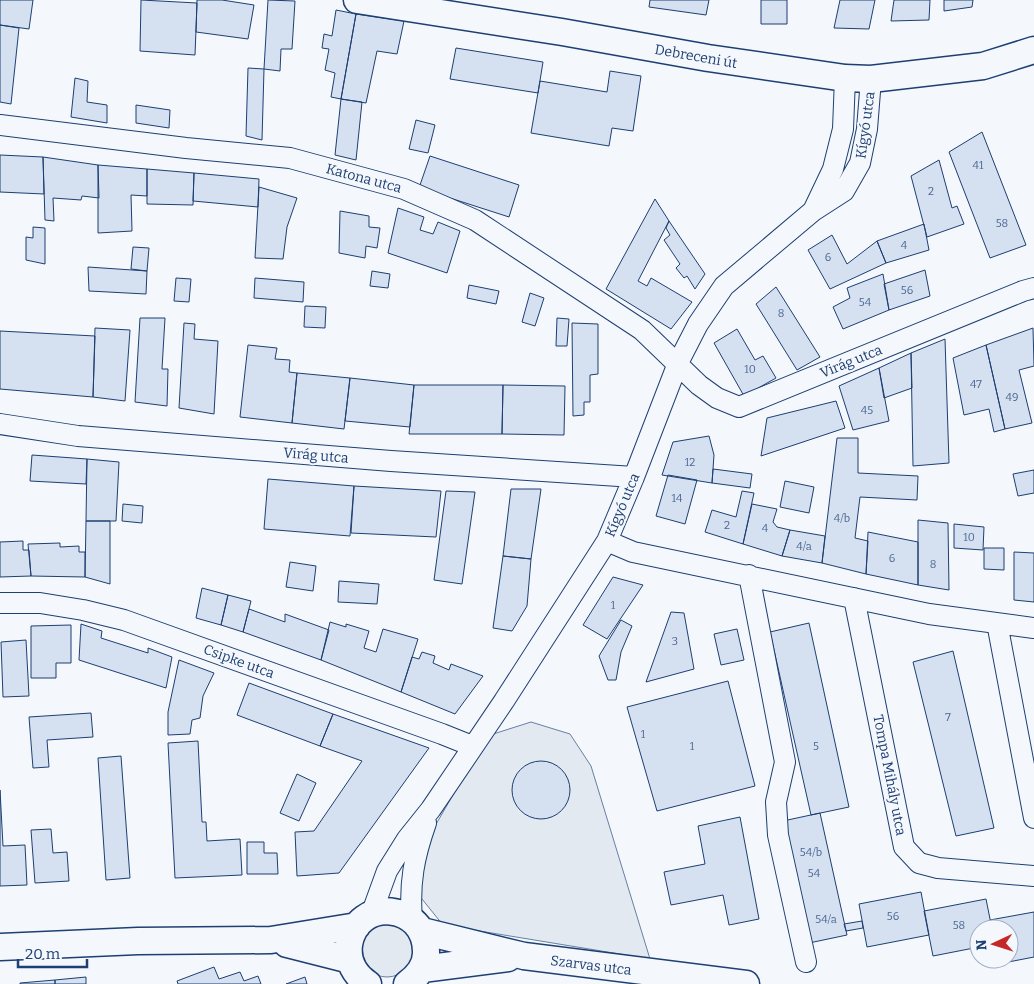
<svg xmlns="http://www.w3.org/2000/svg" width="1034" height="984" font-family="Bitter,serif">
<style>
.green{fill:#e3e9f0;stroke:#687fa3}
.building{fill:#d5e0f0;stroke:#1d3f73}
.lines{fill:none;stroke-linecap:round;stroke-linejoin:round}
.minor-casing{stroke:#1d3f73;stroke-width:22}
.tertiary-casing{stroke:#1d3f73;stroke-width:29}
.minor{stroke:#f4f7fb;stroke-width:20}
.tertiary{stroke:#f4f7fb;stroke-width:26}
.labels{text-anchor:middle;stroke-width:4;stroke-linejoin:round;paint-order:stroke}
.number-label{font-size:11px;fill:#4b6792}
.street-label{font-size:14px;fill:#1d3f73;stroke:#f4f7fb}
</style>
<rect width="100%" height="100%" fill="#f4f7fb"/>
<!-- green -->
<path class="green" d="M531 722 570 734 591 766 650 959 443 925 405 878 487 736Z
M360 950a27 27 0 1 1 54 0a27 27 0 1 1-54 0Z"/>
<!-- building -->
<path class="building" d="M0 0H33L29 29 0 25Z
M141 0 197 3 195 55 140 51Z
M197 0H222L254 5 248 39 196 32Z
M268 0 295 1 292 49H281L280 71 264 69Z
M650 0H709L706 15 649 7Z
M761 0H787V24H761Z
M840 0H875L869 29 834 28Z
M894 0H930L929 20 891 21Z
M944 0H973L972 7 944 11Z
M336 10 356 14 341 99 331 97 335 73 325 70 329 49 322 48 324 34 332 36Z
M356 14 404 21 397 54 377 51 366 103 341 99Z
M0 25 19 28 11 104 0 102Z
M456 48 543 62 538 93 450 79Z
M248 68 264 69 262 140 246 136Z
M610 71 641 76 633 131 612 128 609 146 531 133 540 81 607 92Z
M75 78 88 81 87 102 107 105V123L71 117Z
M341 99 362 102 356 160 335 155Z
M136 105 170 110 169 128 136 123Z
M416 120 435 125 428 153 409 149Z
M982 132 1026 245 990 258 949 152Z
M0 155 43 157 44 194 0 192Z
M430 156 519 185 509 217 419 188Z
M43 157 98 165 99 198 82 196 81 200 53 198 54 221 45 220Z
M939 160 952 208 957 206 964 224 927 237 911 176Z
M98 165 147 169V196L131 195 132 231 98 233Z
M147 169 194 173 193 205 147 204Z
M194 173 259 179 258 207 193 201Z
M259 187 297 198 287 227 283 259 255 258Z
M655 199 669 221 638 281 647 286 651 278 692 302 671 329 606 289Z
M398 208 424 217 420 230 433 234 438 222 460 231 447 273 388 253Z
M340 211 369 216V227L380 228 377 248 366 246 365 258 339 253Z
M669 221 705 274 695 289 687 276 684 278 676 268 680 264 664 240 670 235 666 228Z
M924 224 929 250 886 263 877 241Z
M33 227 45 228V264L26 260V237L33 238Z
M832 235 847 264 877 241 886 263 830 289 808 250Z
M133 247 149 248 147 271 131 269Z
M88 267 147 271 146 294 89 291Z
M925 270 930 296 889 310 884 284Z
M372 271 390 274 388 288 370 286Z
M883 274 889 310 843 329 833 307 850 298 847 288Z
M176 278 191 279 189 302 174 301Z
M255 278 304 282 303 302 254 298Z
M469 285 499 291 496 304 467 298Z
M776 287 820 357 797 370 756 304Z
M530 293 544 298 535 326 522 322Z
M305 306 326 307 325 328 304 327Z
M140 318H165L162 369H168L167 406 135 402Z
M557 318 569 319 567 346H556Z
M184 323 195 324 194 339 218 341 214 414 179 408Z
M572 323 598 324V374L590 375V402H584V415L573 416Z
M95 328 130 330 125 401 93 397Z
M1033 328 1034 366 1019 370 1032 423 1005 429 986 345Z
M737 329 755 360 763 356 776 378 744 396 714 343Z
M0 331 95 336 93 397 0 389Z
M945 339 949 463 913 466 911 353Z
M248 345 277 348 275 359 290 360 289 372 297 373 292 423 240 417Z
M986 345 1005 429 994 432 989 409 964 415 953 358Z
M911 353 912 388 884 398 879 368Z
M879 368 889 421 853 430 839 386Z
M297 373 350 378 344 429 292 423Z
M350 378 414 385 410 427 345 421Z
M414 385H503L502 434H409Z
M503 385 565 386 564 435 502 434Z
M836 401 845 428 761 456 767 418Z
M709 436 714 455 712 483 662 475 673 442Z
M837 438H858V473L918 476 917 500 860 497 855 538 868 541 866 574 822 563Z
M32 455 87 459 86 484 30 481Z
M87 459 119 462 116 521H86Z
M713 469 752 474 750 488 712 483Z
M1034 470V493L1018 496 1013 474Z
M668 475 697 480 685 524 656 516Z
M268 479 354 486 350 536 264 529Z
M785 481 814 487 809 513 780 507Z
M354 486 441 491 436 537 351 533Z
M511 489H541L531 559 503 556Z
M446 491 475 492 462 584 434 580Z
M742 491 754 493 743 544 705 532 712 510 736 517Z
M123 504 143 506 142 523 122 521Z
M752 504 777 509 773 522 777 527 790 530 782 556 743 544Z
M918 520 948 523 949 590 918 585Z
M86 521H110V584L85 577Z
M954 524 984 527 983 550 954 548Z
M790 530 825 536 822 563 782 556Z
M868 532 918 542V585L866 574Z
M23 541V550H29L31 576 0 577V542Z
M60 543V547L79 546V552H85V577L31 576 28 544Z
M984 548H1004V570L984 569Z
M1014 552 1034 553V602L1014 600Z
M503 556 531 559 527 606 512 631 493 628Z
M290 562 316 566 313 591 286 587Z
M613 577 643 585 607 639 583 625Z
M339 581 379 584 377 604 338 602Z
M202 588 228 595 221 625 196 618Z
M228 595 251 601 243 632 221 625Z
M249 609 285 622V614L329 630 321 660 243 632Z
M671 612 684 613 694 669 646 682Z
M621 620 632 626 621 652 616 680H608L599 656Z
M330 622 346 627V624L369 631 364 648 376 652 383 629 418 639 401 692 321 660Z
M809 623 849 807 811 815 770 632Z
M81 624 102 631 101 638 148 653V648L172 657 166 688 79 660Z
M71 625V663H56V678H31V626Z
M737 629 744 660 721 665 714 634Z
M26 640 29 696 3 697 1 642Z
M953 651 994 828 956 836 913 662Z
M422 652 435 656 433 663 449 670 451 664 483 676 455 714 401 692 412 657 419 659Z
M179 660 214 673 203 696 200 718 192 720 190 734 168 735V712Z
M728 681 755 786 657 811 627 707Z
M249 683 333 714 320 746 237 715Z
M91 713 93 737 47 740 49 767 33 768 29 717Z
M333 714 429 748 339 873 297 876 295 832 314 831 362 761 320 746Z
M198 741 202 822H206L207 841 240 839 242 875 175 878 168 743Z
M121 756 130 878 106 880 98 758Z
M512 790a29 29 0 1 1 58 0a29 29 0 1 1-58 0Z
M297 774 316 783 299 821 280 813Z
M0 790 3 846 25 845 27 885 0 886Z
M820 813 847 935 809 943 783 821Z
M740 817 759 919 729 925 723 895 671 905 664 872 705 864 698 826Z
M51 829 53 853 67 852 69 881 35 883 31 830Z
M247 842H264V853H277L278 874H247Z
M921 892 929 935 867 947 859 904Z
M986 899 992 929H979V947L933 956 924 911Z
M1034 912V957L998 964 997 959H1009V929H992L990 920Z
M862 921 863 928 846 931 844 924Z
M214 967 219 979 240 972 244 981 258 976 261 984H178L177 981Z
M86 977V984H55V980Z
M305 977 307 984H286Z
M55 980V984H20V983Z"/>
<g class="lines">
<!-- minor casing -->
<g class="minor-casing">
<path id="minor" d="M0 125 186 148 290 158 404 189 475 220 642 330 699 385 717 398 739 407 1023 291 1034 288
M813 211 833 169 843 129 845 78
M0 424 78 436 391 461 634 477
M607 541 633 552 929 614 1034 628
M749 575 785 762 776 802 778 835 806 962
M854 598 904 847 919 863 938 868 1034 876
M0 603H40L83 610 124 620 442 734 472 746
M997 623 1034 818
M371 915 387 871 407 839 431 809 504 701 607 541 634 477 678 363 698 324 724 286 813 211 844 191 860 163 867 129 871 79
M412 920C409 883 414 857 426 823"/>
</g>
<!-- tertiary casing -->
<g class="tertiary-casing">
<path id="tertiary" d="M357 0 562 32 708 58 845 78 871 79 983 66 1034 50
M422 931 524 956 746 984
M287 944 350 960
M0 947 138 941 271 940 357 926
M422 969 508 958
M368 984C355 975 347 961 349 945 356 896 427 902 426 953 426 966 418 976 407 984"/>
</g>
<!-- minor -->
<use href="#minor" class="minor"/>
<!-- tertiary -->
<use href="#tertiary" class="tertiary"/>
</g>
<g class="labels">
<!-- number labels -->
<g class="number-label">
<text x="978" y="169">41</text>
<text x="931" y="195">2</text>
<text x="1002" y="227">58</text>
<text x="904" y="249">4</text>
<text x="828" y="261">6</text>
<text x="907" y="294">56</text>
<text x="865" y="306">54</text>
<text x="781" y="317">8</text>
<text x="750" y="373">10</text>
<text x="976" y="388">47</text>
<text x="1012" y="401">49</text>
<text x="867" y="414">45</text>
<text x="690" y="466">12</text>
<text x="677" y="502">14</text>
<text x="842" y="522">4/b</text>
<text x="727" y="529">2</text>
<text x="765" y="532">4</text>
<text x="969" y="541">10</text>
<text x="804" y="550">4/a</text>
<text x="892" y="562">6</text>
<text x="933" y="568">8</text>
<text x="613" y="609">1</text>
<text x="675" y="645">3</text>
<text x="948" y="721">7</text>
<text x="643" y="738">1</text>
<text x="692" y="750">1</text>
<text x="816" y="750">5</text>
<text x="811" y="856">54/b</text>
<text x="814" y="877">54</text>
<text x="893" y="920">56</text>
<text x="826" y="923">54/a</text>
<text x="959" y="929">58</text>
</g>
<!-- street labels -->
<g class="street-label">
<text transform="translate(696 56) rotate(10)" y="5">Debreceni út</text>
<text transform="translate(865 125) rotate(-82)" y="5">Kígyó utca</text>
<text transform="translate(364 178) rotate(15)" y="5">Katona utca</text>
<text transform="translate(851 361) rotate(-22)" y="5">Virág utca</text>
<text transform="translate(316 455) rotate(5)" y="5">Virág utca</text>
<text transform="translate(622 505) rotate(-67)" y="5">Kígyó utca</text>
<text transform="translate(239 661) rotate(20)" y="5">Csipke utca</text>
<text transform="translate(890 775) rotate(79)" y="5">Tompa Mihály utca</text>
<text transform="translate(591 965) rotate(7)" y="5">Szarvas utca</text>
</g>
</g>
<!-- north arrow -->
<g transform="translate(994 944) rotate(266)"><circle r="24" fill="#f4f7fb" stroke="#9eadc5"/>
<path d="M0-4L9 19L0 12L-9 19Z" fill="#c62828"/>
<text y="-8" font-size="14" font-weight="bold" text-anchor="middle" fill="#1d3f73">N</text>
</g>
<!-- scale -->
<path d="M18 959v8h69v-8" fill="none" stroke="#1d3f73" stroke-width="2.5"/>
<text x="25" y="959" font-size="15" fill="#1d3f73" stroke="#f4f7fb" stroke-width="4" paint-order="stroke">20 m</text>
</svg>
